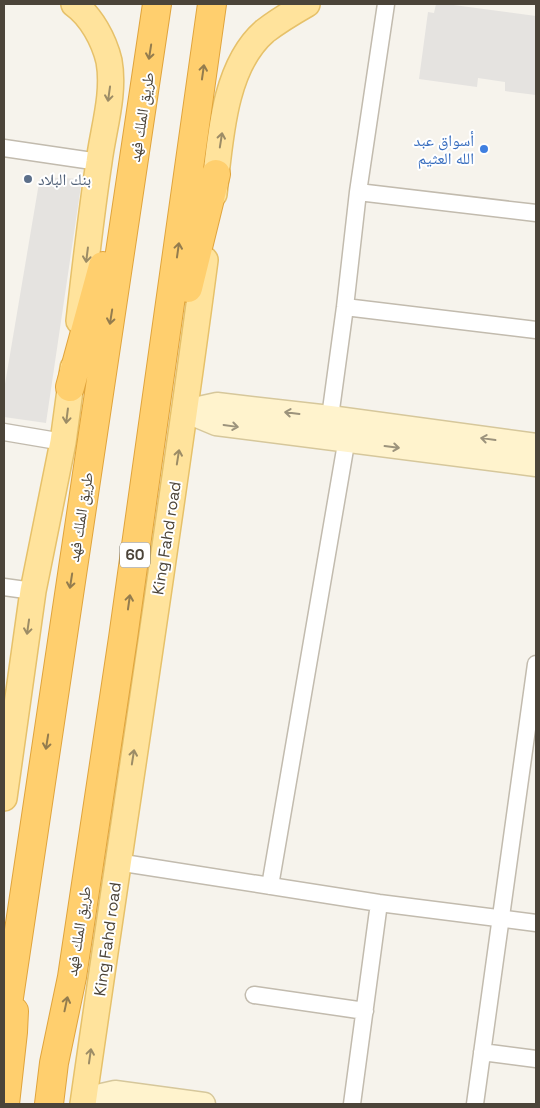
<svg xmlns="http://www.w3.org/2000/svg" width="540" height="1108" font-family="'Space Grotesk','Noto Naskh Arabic',sans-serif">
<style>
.parking{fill:#e5e3e0}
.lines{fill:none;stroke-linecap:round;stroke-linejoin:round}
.street-casing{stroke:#c2bbae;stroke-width:19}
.secondary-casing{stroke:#d6c79b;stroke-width:25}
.primary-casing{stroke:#e6c16a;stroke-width:28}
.highway-casing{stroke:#e0a43c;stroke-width:30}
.street{stroke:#fff;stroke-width:16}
.secondary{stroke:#fff3cd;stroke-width:22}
.primary{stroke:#ffe39c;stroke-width:25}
.highway{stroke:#ffcf6e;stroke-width:28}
.oneway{stroke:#937c4e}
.oneway2{stroke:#9c8c66}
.oneway3{stroke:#9c937c}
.shop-dot{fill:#3f7fe0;stroke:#fff;stroke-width:2}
.service-dot{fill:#5c6f8a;stroke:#fff;stroke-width:2}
.labels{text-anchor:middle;stroke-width:4;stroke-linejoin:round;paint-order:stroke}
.shield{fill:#fff;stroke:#817c74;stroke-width:1}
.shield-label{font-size:15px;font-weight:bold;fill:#4b4439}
.street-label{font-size:16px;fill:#4b4439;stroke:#fff}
.shop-label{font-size:16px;fill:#366cbe;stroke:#fff;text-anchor:end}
.service-label{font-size:16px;fill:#4e5e75;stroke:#fff;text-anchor:start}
</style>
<rect width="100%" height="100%" fill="#f6f3ec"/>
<!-- parking -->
<path class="parking" d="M436 4H446L536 16V95L505 91V82L478 78 477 87 419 79 428 12 434 13Z
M40 177 82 179 46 423 4 417V390Z"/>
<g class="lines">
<!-- street casing -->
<g class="street-casing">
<path id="street" d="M4 148 99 162
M358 192 536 213
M345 307 536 330
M330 417 345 307 358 192 386 4
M4 432 63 442
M4 587 33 591
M117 862 379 903 536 923
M270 886 348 432
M254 995 365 1011
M482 1052 536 1059
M352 1104 379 903
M475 1104 536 664"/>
</g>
<!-- secondary casing -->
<g class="secondary-casing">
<path id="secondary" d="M185 411 216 424 536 465
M185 411 217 404 330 417 536 445
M84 1099 115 1092 204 1104"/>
</g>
<!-- primary casing -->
<g class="primary-casing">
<path id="primary" d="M74 4C91 16 104 40 109 61 115 94 103 130 99 162 91 215 85 268 79 321
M214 194C220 142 223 67 265 31 278 21 293 12 307 4
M4 798 33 591 63 442 73 368
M83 1104C123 823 168 542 205 260"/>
</g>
<!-- highway casing -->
<g class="highway-casing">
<path id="highway" d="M188 288 216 174
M70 387 103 266
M4 1031 157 4
M5 1104 13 1032 14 1011
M49 1104 54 1063 72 977 123 638 212 4"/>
</g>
<!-- street -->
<use href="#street" class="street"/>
<!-- secondary -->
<use href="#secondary" class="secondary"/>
<!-- primary -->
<use href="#primary" class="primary"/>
<!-- highway -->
<use href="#highway" class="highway"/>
</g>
<!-- one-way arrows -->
<defs><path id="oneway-shaft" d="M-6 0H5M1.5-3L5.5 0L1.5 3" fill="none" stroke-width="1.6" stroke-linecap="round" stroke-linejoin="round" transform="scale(1.25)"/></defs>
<g class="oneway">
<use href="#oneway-shaft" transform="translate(150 52) rotate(99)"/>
<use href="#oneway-shaft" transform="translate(203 72) rotate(-82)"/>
<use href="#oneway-shaft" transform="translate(178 250) rotate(-82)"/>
<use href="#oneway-shaft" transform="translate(111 317) rotate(99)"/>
<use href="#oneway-shaft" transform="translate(71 581) rotate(99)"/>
<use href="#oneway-shaft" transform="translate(129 602) rotate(-82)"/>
<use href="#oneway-shaft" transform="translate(47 742) rotate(99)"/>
<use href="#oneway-shaft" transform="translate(66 1004) rotate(-78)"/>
</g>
<g class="oneway2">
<use href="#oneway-shaft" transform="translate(109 94) rotate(98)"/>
<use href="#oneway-shaft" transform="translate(221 140) rotate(-81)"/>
<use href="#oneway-shaft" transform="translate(87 255) rotate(97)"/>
<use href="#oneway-shaft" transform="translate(67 416) rotate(97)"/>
<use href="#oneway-shaft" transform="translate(178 457) rotate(-81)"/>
<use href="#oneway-shaft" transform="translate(28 627) rotate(98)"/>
<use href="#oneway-shaft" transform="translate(133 757) rotate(-81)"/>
<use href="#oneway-shaft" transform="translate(90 1056) rotate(-82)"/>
</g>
<g class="oneway3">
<use href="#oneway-shaft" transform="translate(292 413) rotate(-173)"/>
<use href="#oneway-shaft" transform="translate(231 426) rotate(8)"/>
<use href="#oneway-shaft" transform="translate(488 439) rotate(-172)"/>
<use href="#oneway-shaft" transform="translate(392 447) rotate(7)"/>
</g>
<!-- markers -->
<circle class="shop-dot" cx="484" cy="149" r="5"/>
<circle class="service-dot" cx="28" cy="179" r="5"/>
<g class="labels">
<!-- shield labels -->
<rect class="shield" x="120" y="542.5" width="30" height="25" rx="4"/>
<g class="shield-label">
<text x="135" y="560">60</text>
</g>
<!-- street labels -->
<g class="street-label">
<text transform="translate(141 117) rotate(-81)" y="6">طريق الملك فهد</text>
<text transform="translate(80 517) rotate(-81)" y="6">طريق الملك فهد</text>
<text transform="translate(166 538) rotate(-81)" y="6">King Fahd road</text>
<text transform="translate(78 931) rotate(-81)" y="6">طريق الملك فهد</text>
<text transform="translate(107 939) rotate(-82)" y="6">King Fahd road</text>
</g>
<!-- shop labels -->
<g class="shop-label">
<text x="474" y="146">أسواق عبد<tspan x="474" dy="18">الله العثيم</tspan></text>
</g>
<!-- service labels -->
<g class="service-label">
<text x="38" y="185">بنك البلاد</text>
</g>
</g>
<!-- border -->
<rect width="540" height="1108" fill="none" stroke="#4b4439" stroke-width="10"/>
</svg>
